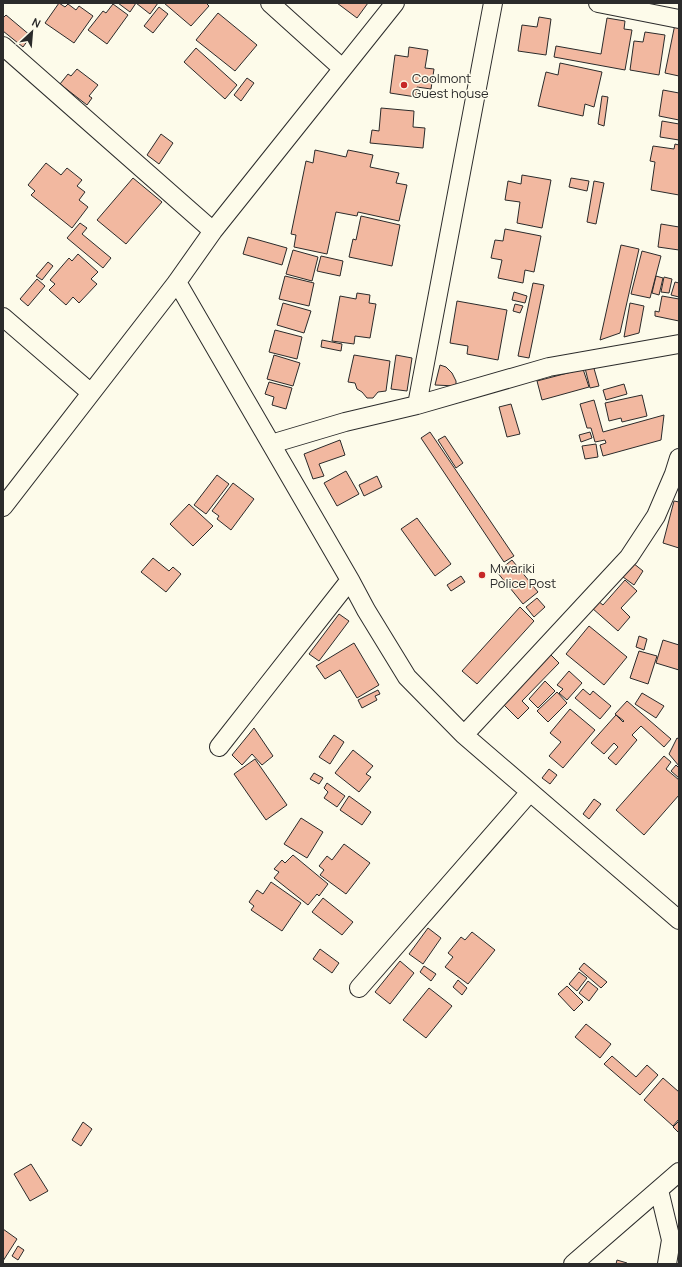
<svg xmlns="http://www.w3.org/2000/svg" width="682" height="1267" font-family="Manrope,sans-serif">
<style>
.building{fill:#f2b8a0;stroke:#2b2b2b}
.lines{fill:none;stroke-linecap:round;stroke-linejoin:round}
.minor-casing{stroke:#2b2b2b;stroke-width:20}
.minor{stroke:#fdfbea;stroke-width:18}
.poi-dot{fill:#c62828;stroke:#fdfbea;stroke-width:1.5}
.labels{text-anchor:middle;stroke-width:3;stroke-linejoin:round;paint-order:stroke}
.poi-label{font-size:13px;fill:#2b2b2b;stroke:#fdfbea;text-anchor:start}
</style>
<rect width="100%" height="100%" fill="#fdfbea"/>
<!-- building -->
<path class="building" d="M59 3 65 7 68 4 76 10 79 6 93 16 74 43 45 23Z
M118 3H158L150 14 136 3 130 12Z
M164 3H206L209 6 191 26Z
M337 3H368L357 18Z
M113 4 128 15 107 44 88 30 103 11 106 13Z
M159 7 168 14 153 33 144 26Z
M218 13 257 45 235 71 196 40Z
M6 15 31 36 23 47 3 31V18Z
M539 17 551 19 546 55 518 51 522 25 537 27Z
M607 18 625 21 624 29 632 30 625 70 554 57 556 46 601 54Z
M675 24H679V76L665 73Z
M645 32 665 35 659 75 630 70 634 41 643 42Z
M409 47 428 50 425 68 434 69 431 89 417 87 416 97 390 93 395 55 408 57Z
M196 48 237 85 225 99 184 62Z
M560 63 602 72 594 107 585 104 583 116 538 106 546 72 558 75Z
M77 69 98 85 89 96 92 98 87 105 60 84 68 74 71 76Z
M247 78 254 83 241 101 234 95Z
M663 90 679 93V120L659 116Z
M602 96 608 97 604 126 598 124Z
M381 108 414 111 413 127 425 128 423 148 370 143 372 130 379 131Z
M662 121 679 124V140L660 137Z
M161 134 173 143 159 164 147 155Z
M675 144 679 145V195L651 190 655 162 650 161 653 146 674 149Z
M315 150 346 157 348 150 373 155 370 167 399 173 396 183 407 185 399 221 358 212 357 216 336 212 327 254 294 247 296 235 291 234 306 161 313 163Z
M46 163 61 175 67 168 82 180 77 186 85 192 79 200 88 207 72 228 31 195 35 191 28 185Z
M522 175 551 180 542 228 517 223 520 202 505 200 508 181 521 184Z
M133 178 162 202 126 244 97 220Z
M571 178 589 181 587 191 569 187Z
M594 181 604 183 596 224 587 222Z
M361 216 400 225 392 266 349 257 353 239 356 240Z
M80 223 87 228 82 234 111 258 103 268 67 238Z
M661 224 679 227V250L658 247Z
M505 229 541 236 534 272 525 270 523 283 498 278 502 260 491 258 495 240 503 241Z
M248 237 287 248 282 265 243 254Z
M621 245 639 249 620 333 600 340Z
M293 250 318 257 312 281 286 274Z
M642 251 661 256 650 298 631 294Z
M78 254 98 272 91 279 97 284 79 303 73 297 66 305 49 290 55 284 50 280 69 258 72 261Z
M321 256 343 261 340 276 317 271Z
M48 262 53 266 42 280 36 276Z
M285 276 314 283 309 306 279 299Z
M656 276 663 278 659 295 652 293Z
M664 277 672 279 669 293 661 292Z
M37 279 45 286 28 306 20 299Z
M675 282 679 283V297L671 295Z
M533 283 544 285 529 358 518 356Z
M514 292 527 296 525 303 512 300Z
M357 293 370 295 369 303 376 304 370 338 355 336 354 344 332 341 340 296 356 299Z
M662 296 679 299V321L655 316V311L659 312Z
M457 301 507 310 498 360 467 354 468 346 450 343Z
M283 303 311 311 304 333 277 325Z
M630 303 644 306 639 333 624 337Z
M515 304 523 306 520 313 513 311Z
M275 330 302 337 297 359 269 352Z
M322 340 342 344 341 351 321 347Z
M274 355 300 363 293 386 267 379Z
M354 355 390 361 386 391 378 392 373 398H367L362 392 357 389 355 383 348 382Z
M396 355 412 358 407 391 391 389Z
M440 365 446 367 452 373 456 381V386L435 385Z
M593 365 599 386 590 388 585 368Z
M583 369 589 387 542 400 537 381Z
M269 382 292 388 286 409 272 405 274 397 265 394Z
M624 384 627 394 606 400 603 390Z
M642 395 647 416 622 422 621 418 609 421 605 403Z
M594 400 603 432 664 415 661 440 603 456 600 445 606 443 605 440 595 442 591 428H587L580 404Z
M511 404 520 434 507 437 499 407Z
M430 432 514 556 504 562 421 438Z
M590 432 592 438 581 442 579 435Z
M445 436 463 463 456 468 438 440Z
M340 440 345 455 319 464 324 476 313 479 304 454Z
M596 444 598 457 585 459 582 446Z
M346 471 359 494 337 506 324 483Z
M217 475 229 484 206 514 194 505Z
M377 476 382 487 364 496 359 485Z
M233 483 254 499 231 530 217 519 219 516 212 511Z
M674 501 679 502V548L663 543Z
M189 504 213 526 193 546 170 524Z
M417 518 451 564 435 576 401 529Z
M153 558 169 571 173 567 181 574 166 592 141 572Z
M512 560 538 592 523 604 497 572Z
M633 563 643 571 634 585 623 577Z
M461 576 465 582 451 591 447 585Z
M625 580 637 591 621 608 630 617 618 631 592 608 598 601 603 605Z
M537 598 545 607 534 617 526 607Z
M520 607 534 621 477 684 462 671Z
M339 614 349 621 319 661 309 654Z
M589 626 627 657 604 685 566 654Z
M639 636 647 639 644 650 636 647Z
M663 640 679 645V670L656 663Z
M354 643 379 685 357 698 340 670 325 679 316 666Z
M639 651 657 656 648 684 630 678Z
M550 654 559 663 522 701 529 708 518 719 502 703Z
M569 671 582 683 567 700 559 693 563 689 557 685Z
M545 681 555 691 538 708 529 699Z
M583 689 590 695 593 691 611 706 600 719 575 698Z
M378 690 380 694 375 696 377 700 362 708 358 700Z
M557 692 567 703 548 722 537 711Z
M642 693 664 706 656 718 635 704Z
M627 701 671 739 664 747 641 726 632 735 637 740 616 765 608 758 618 747 614 743 604 754 591 743 616 715 623 722 624 721 615 714Z
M570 709 595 730 563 768 549 756 561 742 550 733Z
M254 728 273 756 262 765 252 754 242 765 232 755Z
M334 735 344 742 330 764 319 757Z
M677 738 679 739V766L669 754Z
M353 750 373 766 366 774 371 777 359 792 335 773Z
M664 756 671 762 666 769 679 780V795L644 835 616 810Z
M255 759 287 805 266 820 234 774Z
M676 765 679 768V778L671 771Z
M549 769 557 775 550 784 542 778Z
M314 773 323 778 319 784 310 779Z
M327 783 345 796 337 807 324 798 328 792 324 788Z
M349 796 371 812 362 825 340 810Z
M594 799 601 804 589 819 583 814Z
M301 818 323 832 307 858 284 844Z
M344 844 370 863 346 894 320 875 324 870 319 866 327 856 332 860Z
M293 855 328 884 319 896 317 894 308 905 274 878 279 872 274 869 282 860 285 863Z
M271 882 301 903 282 931 251 910 254 906 249 902 257 890 263 894Z
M323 898 353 922 342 935 312 912Z
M428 928 441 938 423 964 409 954Z
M472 932 495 950 468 984 445 967 453 957 448 953 461 937 465 940Z
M320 949 339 963 332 973 313 959Z
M400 961 414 973 390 1004 375 992Z
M584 963 607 982 601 988 579 969Z
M424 966 436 974 431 981 420 972Z
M579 972 587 978 577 991 569 984Z
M458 980 467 988 462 995 453 987Z
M588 981 598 989 589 1001 579 993Z
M567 986 583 1002 574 1011 558 994Z
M429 988 452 1006 426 1038 403 1020Z
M586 1024 611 1044 600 1058 575 1037Z
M612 1056 636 1077 647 1065 658 1075 640 1095 604 1064Z
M663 1078 679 1092V1119L673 1126 644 1100Z
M679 1121V1133L673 1127Z
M83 1122 92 1129 81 1146 72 1140Z
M31 1164 48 1191 30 1201 14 1174Z
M3 1229 17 1239 3 1261Z
M18 1246 24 1250 18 1260 12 1256Z
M617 1260 627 1263V1264H616Z"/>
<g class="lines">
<!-- minor casing -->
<g class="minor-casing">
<path id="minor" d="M270 3 342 68
M598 3 679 19
M3 46 213 231
M177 282 350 580 366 610 407 677 464 735 679 920
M3 317 91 393
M417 405 493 3
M271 444 345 422 417 405 549 367 679 344
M3 507 177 282 213 231 395 3
M464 735 629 557 656 516 674 474 679 458
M219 747 350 580
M359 988 530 792
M659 1190 671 1240 667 1264
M573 1264 679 1172"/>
</g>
<!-- minor -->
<use href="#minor" class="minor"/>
</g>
<!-- markers -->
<g class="poi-dot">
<circle cx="404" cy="85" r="4"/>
<circle cx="482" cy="575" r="4"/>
</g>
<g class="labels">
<!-- poi labels -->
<g class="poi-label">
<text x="412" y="83">Coolmont<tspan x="412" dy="15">Guest house</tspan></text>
<text x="490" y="573">Mwariki<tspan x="490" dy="15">Police Post</tspan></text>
</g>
</g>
<!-- border -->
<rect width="682" height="1267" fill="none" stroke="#2b2b2b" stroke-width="8"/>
<!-- north arrow -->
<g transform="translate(32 32) rotate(26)" stroke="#fdfbea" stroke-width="3" paint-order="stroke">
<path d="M0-3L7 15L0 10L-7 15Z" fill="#2b2b2b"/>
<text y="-6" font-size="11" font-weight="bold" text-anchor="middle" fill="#2b2b2b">N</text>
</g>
</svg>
